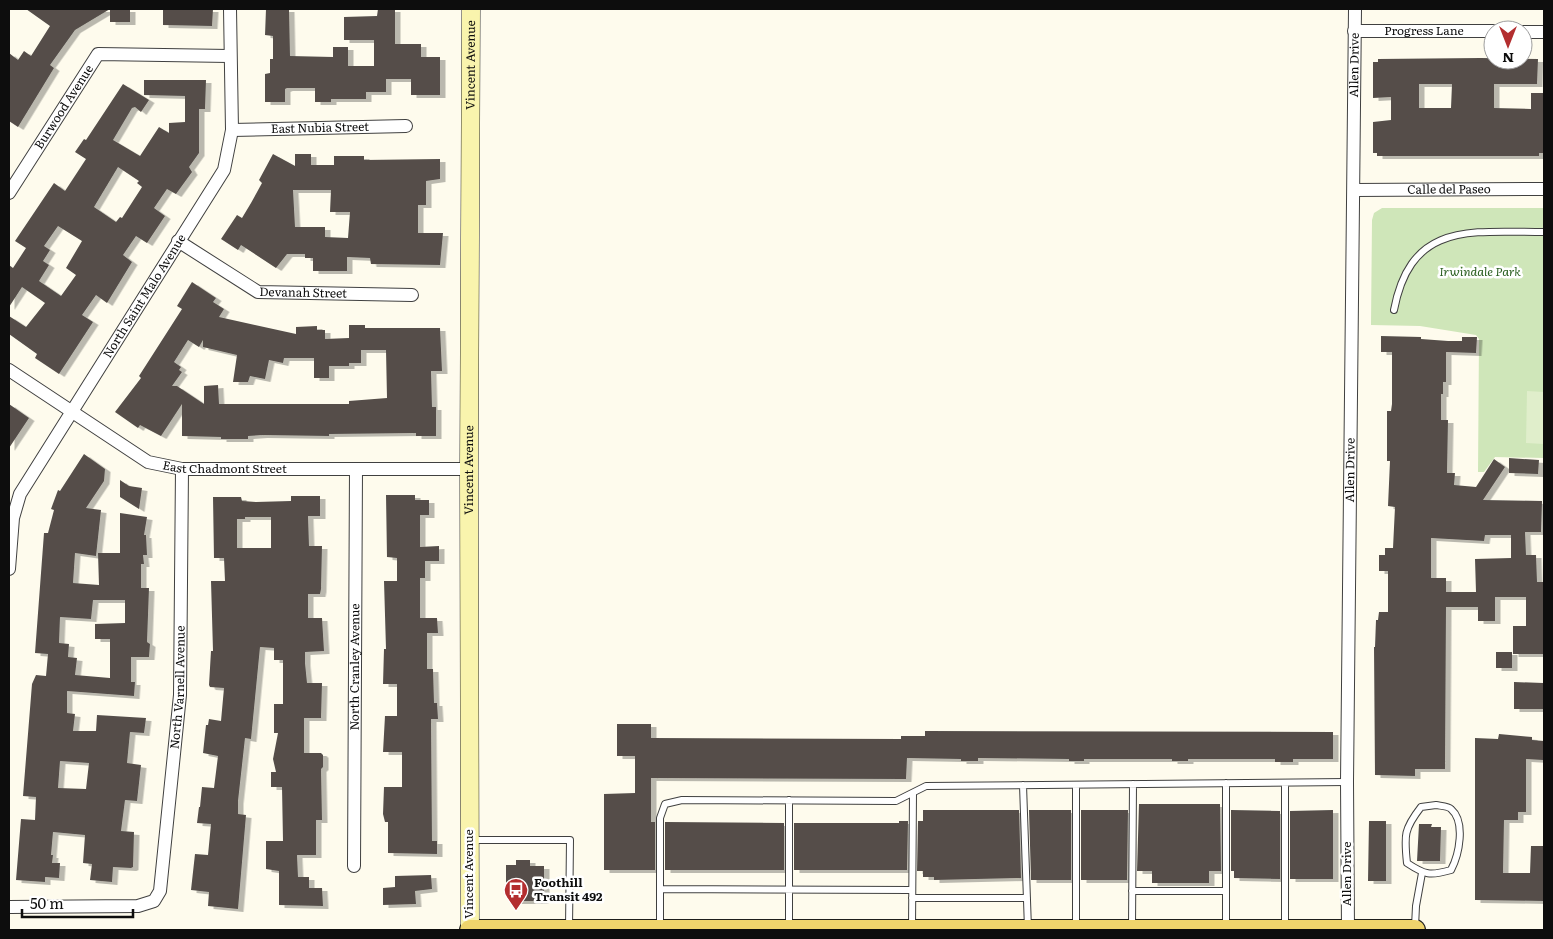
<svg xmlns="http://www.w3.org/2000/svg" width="1553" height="939" font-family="Literata,serif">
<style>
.green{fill:#cfe6b9}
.pitch{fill:#e0eecb}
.building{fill:#544e4a;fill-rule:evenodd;filter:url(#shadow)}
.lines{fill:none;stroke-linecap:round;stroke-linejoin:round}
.lane-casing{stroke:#404040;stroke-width:8}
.street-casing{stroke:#404040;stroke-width:14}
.secondary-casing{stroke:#2f2f2f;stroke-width:19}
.primary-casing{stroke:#1e1e1e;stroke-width:22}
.lane{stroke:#fff;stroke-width:6}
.street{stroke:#fff;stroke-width:12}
.secondary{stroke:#f9f4ad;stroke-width:18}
.primary{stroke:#efd46c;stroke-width:20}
.labels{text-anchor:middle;stroke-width:5;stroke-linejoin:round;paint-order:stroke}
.street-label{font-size:12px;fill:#0d0d0d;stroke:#fff}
.park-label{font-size:12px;font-style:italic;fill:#2c6022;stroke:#fff}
.poi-label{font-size:12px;font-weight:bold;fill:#0d0d0d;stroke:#fff;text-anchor:start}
</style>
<defs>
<filter id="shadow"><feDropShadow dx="5.5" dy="3" stdDeviation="0" flood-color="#0004"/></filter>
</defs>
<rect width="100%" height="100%" fill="#fefbed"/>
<!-- green -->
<path class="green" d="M1382 208H1544V458L1495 457 1484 472H1478L1479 339 1476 335 1420 326 1371 325 1372 220 1374 213Z"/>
<!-- pitch -->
<path class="pitch" d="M1527 391 1544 392V444L1526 443Z"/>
<!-- building -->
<path class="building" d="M26 9H130V22H110V9L75 30 50 65 54 68 18 127 9 121V53L18 60 24 51 31 56 50 26Z
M163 9H213L212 26 163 25Z
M266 9H289L290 56 333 57V47H348V66H374V40H344V17L377 16 378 9H395V44H421V57H440V95H411V79H386V92H366V99H331V102H315V88H287L285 89V102H265V74L270 73V59H273V36L265 35Z
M1481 58 1538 59 1537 84H1494V108L1531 109V93H1544V153H1539V156H1377V153H1373V122L1391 120V97L1373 98V62H1378V59ZM1419 84H1452L1451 108H1419Z
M144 80H206L205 109H199V153L189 167 192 172 176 194 167 189 154 208 165 216 147 243 136 236 123 255 132 262 107 303 96 295 82 315 93 322 59 374 35 358 37 354 9 334V316L26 327 45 303 22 287 9 307V265L13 268 26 248 15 241 54 183 65 191 86 159 75 152 84 139 86 140 123 84 149 100 141 112 135 107 132 108 113 140 140 156 159 127 169 133V123L185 122V96L144 95ZM118 167 139 181 137 183 142 187 122 218 120 217 116 222 94 207ZM58 226 82 241 66 268 76 275 61 296 39 281 49 265 43 261 50 250 44 246Z
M273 154 295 166V154H311V165H334V156H364V160L440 159V179L426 181V205H418V233H443L440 265 371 264 370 258 347 257V271H313V258H305V254H287L276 268 241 245 238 250 221 239 237 215 242 218 251 203 262 183 259 180ZM293 190H331L330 212H350L348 238 325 237V227H295Z
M192 282 216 298 213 302 224 309 219 317 296 334V327L317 326V330H325V339L349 338V325H365V328H440L442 371H431L432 407H436V436H416V433L329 434V436L262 435 248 436V439H221V437L182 436V404L161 436 140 425 138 428 115 412 141 378 139 376 182 309 177 306ZM188 340 199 347 203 340V347L237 355 233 382H248L250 376 265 379 269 360 283 363 284 358H314V378H329V366H349V363H361V350H386L387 398 349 401V404H219L218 385 204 386V404L177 386H172L182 372 179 370 181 367 174 362Z
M1381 336 1421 337V339L1448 341H1462V337H1477L1476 353 1446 352V382H1443V394H1441V420H1448L1447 473H1455L1454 485 1476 487 1494 459 1505 467 1483 500 1542 501 1541 532H1525L1526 555H1536L1537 582H1544L1543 654H1513V626H1526V597H1495V621H1478V607H1446L1445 769H1415V776L1375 775 1374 647H1375L1376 620H1378L1379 612H1388V571H1379V555H1385V548H1393L1395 507 1388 506 1390 461H1387V411H1391L1392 404V352H1381ZM1485 535H1511V558L1475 559 1476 592H1446V578H1431V538L1484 541Z
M9 404 29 418 9 448Z
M84 454 105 469 104 481 86 508 101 510 96 556 75 553 73 583 99 585 98 553H120V513L147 517 144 535H146L147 555H143L144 564H141V588H149L147 642 150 644 149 657H131V682H135L134 696 67 691V713L75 714 73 731H96L97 715 146 718 144 733 130 732 127 763 141 765 137 801 125 800 121 831 134 832 133 867 131 868 113 867 112 882 90 880 92 864 83 863 85 835 53 832 51 855H53L52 863H60L59 878 45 877V882L16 880 21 819 35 820 36 797 23 796 32 684 36 675 46 676 48 654 35 653 44 533H48L54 510 51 509 58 490 60 491ZM93 600H125V623L95 624V639H110V678L75 675 77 658 68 657 69 644 59 643 60 617 91 619ZM60 761 89 763 86 789 58 788Z
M1509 458 1539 460 1538 474 1509 473Z
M120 480 129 486 142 488 139 509 120 497Z
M386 495H415V500H429V515H420V547L439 546V561H425V578H420V618H437L438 633H427V669H433L434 703H437L438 719H431L432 841H437V854L388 853V822H385L383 814 384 787H402V752H383L385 716H397V684H383L384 649H386L384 581H397V558L387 557Z
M291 496H320V516H308L309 546H322L321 589 320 594H308V618H322L324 651 305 652V663L307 683H322L321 718H304V753H321L323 755V767L321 769 322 820H316V855H297L298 877H309V888H322L323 906 279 905V871L266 869V841H283L282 787H271V772H276L273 759 278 733H274V704H283V660H274V648L260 647 251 739 245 738 238 801V814L246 815 238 909 208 906 209 892 191 890 195 854 208 855 211 824 197 823 199 807H200L202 787 214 788 218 756 203 753 206 725H208L209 719 221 721 224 688 210 687 209 685 211 651H213L211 581H225L224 558H214L213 497H241L242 501 256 502 291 501ZM245 517H271V548H237V519H245Z
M1496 652H1512V668H1496Z
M1514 682 1543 683 1544 709H1514Z
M617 724H651V738L901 739V736H925V731L1333 732V759H1293V762H1275V759H1188V761H1172V759H1084V761H1069V759L978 758V761H961V759L907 758 906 779 651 778V822H655V870H604V794L635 793V756H617Z
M1499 734 1532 737V740L1544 741 1543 760 1526 759V812H1518V820H1504L1503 873H1530L1531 846H1544V901L1475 900V738L1498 739Z
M1139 804H1220L1221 871H1209V883H1152V871H1137Z
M923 810H1019L1021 878 934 880V877H923V871H917L918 821H923Z
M1029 810H1071V880H1031Z
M1081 810H1128L1127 880H1081Z
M1231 810 1280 811V879L1234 878V871H1231Z
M1333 810V879H1290V811Z
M899 821H908L907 870H794V823H899Z
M1369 821H1386V881H1368Z
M665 822 784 823V870H665Z
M1419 824H1432L1431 827H1441L1440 861H1417Z
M516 860H530V866H544V899L542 901H509V898H506V865H516Z
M431 875 432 889 415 891 416 904 383 905V888L395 887V876Z"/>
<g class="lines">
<!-- lane casing -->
<g class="lane-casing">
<path id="lane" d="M1394 310C1411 221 1471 232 1544 232
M1226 783V928
M1285 783V928
M1023 785 1028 929
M1076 785V928
M1436 805C1441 806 1448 806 1451 809 1466 822 1459 855 1451 870 1430 876 1425 875 1407 863 1404 835 1404 829 1421 807Z
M470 840H570L569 928
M660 889 912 890
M1132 891H1226
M912 898H1027
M1132 927 1133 784
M1415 927 1416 906 1422 873
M789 928V800
M912 928 913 793
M660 929V818L665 804 682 800 896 801 926 786 1347 782"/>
</g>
<!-- street casing -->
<g class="street-casing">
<g id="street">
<path id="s1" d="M1354 31H1493"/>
<path d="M1523 32H1544"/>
<path id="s2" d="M232 130 406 126"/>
<path id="s3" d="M1354 190 1544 189"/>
<path id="s4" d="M9 193 98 54 229 56"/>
<path id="s5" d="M178 241 258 292 412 295"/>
<path id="s6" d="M9 370 148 462 182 469H469"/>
<path id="s7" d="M9 569 13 518 20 494 224 170 232 130 230 9"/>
<path id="s8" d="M354 866 356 469"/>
<path id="s9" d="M9 907 138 906 154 901 160 891 180 695 182 469"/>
<path id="s10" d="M1348 930 1347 782 1355 9"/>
</g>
</g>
<!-- secondary casing -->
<g class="secondary-casing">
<g id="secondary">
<path id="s11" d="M470 930 469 469 471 9"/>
</g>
</g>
<!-- primary casing -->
<g class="primary-casing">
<path id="primary" d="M470 930H1415"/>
</g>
<!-- lane -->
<use href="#lane" class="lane"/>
<!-- street -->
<use href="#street" class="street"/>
<!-- secondary -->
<use href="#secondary" class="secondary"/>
<!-- primary -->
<use href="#primary" class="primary"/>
</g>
<!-- icons -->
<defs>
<g id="bus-pin" transform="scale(1.25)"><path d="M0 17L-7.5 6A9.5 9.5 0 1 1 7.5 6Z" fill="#b32e2f" stroke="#fff"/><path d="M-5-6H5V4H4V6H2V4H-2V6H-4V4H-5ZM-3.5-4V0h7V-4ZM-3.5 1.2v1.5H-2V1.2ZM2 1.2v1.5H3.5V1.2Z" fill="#fff"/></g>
</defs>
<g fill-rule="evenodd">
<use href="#bus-pin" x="516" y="890"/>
</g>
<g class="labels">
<!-- street labels -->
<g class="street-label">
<text dy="4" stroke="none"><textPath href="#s1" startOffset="70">Progress Lane</textPath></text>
<text dy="4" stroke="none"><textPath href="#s11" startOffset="865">Vincent Avenue</textPath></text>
<text dy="4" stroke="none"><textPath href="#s10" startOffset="865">Allen Drive</textPath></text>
<text dy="4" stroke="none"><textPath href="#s4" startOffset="102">Burwood Avenue</textPath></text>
<text dy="4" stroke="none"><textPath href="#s2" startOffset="88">East Nubia Street</textPath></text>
<text dy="4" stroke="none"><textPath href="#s3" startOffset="95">Calle del Paseo</textPath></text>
<text dy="4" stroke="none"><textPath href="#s5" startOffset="140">Devanah Street</textPath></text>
<text dy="4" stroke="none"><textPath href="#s7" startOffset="310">North Saint Malo Avenue</textPath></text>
<text dy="4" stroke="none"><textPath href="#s6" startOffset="244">East Chadmont Street</textPath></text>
<text dy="4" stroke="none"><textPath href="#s11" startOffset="460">Vincent Avenue</textPath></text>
<text dy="4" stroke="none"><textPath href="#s10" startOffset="460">Allen Drive</textPath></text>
<text dy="4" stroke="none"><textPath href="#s8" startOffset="199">North Cranley Avenue</textPath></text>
<text dy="4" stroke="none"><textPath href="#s9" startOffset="362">North Varnell Avenue</textPath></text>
<text transform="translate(469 874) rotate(-90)" y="4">Vincent Avenue</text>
<text transform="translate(1347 874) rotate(-90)" y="4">Allen Drive</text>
</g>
<!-- park labels -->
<g class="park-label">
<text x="1480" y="276">Irwindale Park</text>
</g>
<!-- poi labels -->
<g class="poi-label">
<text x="534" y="887">Foothill<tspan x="534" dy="14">Transit 492</tspan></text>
</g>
</g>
<!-- border -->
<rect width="1553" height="939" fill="none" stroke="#0d0d0d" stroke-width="20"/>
<!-- north arrow -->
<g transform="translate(1508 45) rotate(180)"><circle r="24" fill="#ffffff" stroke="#9e9e9e"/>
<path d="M0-4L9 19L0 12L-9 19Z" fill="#b32e2f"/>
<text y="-8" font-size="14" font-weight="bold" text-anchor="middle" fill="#0d0d0d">N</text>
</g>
<!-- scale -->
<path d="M22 909v8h111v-8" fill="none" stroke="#0d0d0d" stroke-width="2.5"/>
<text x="30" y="909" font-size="15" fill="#0d0d0d" stroke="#ffffff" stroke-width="4" paint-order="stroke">50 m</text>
</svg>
